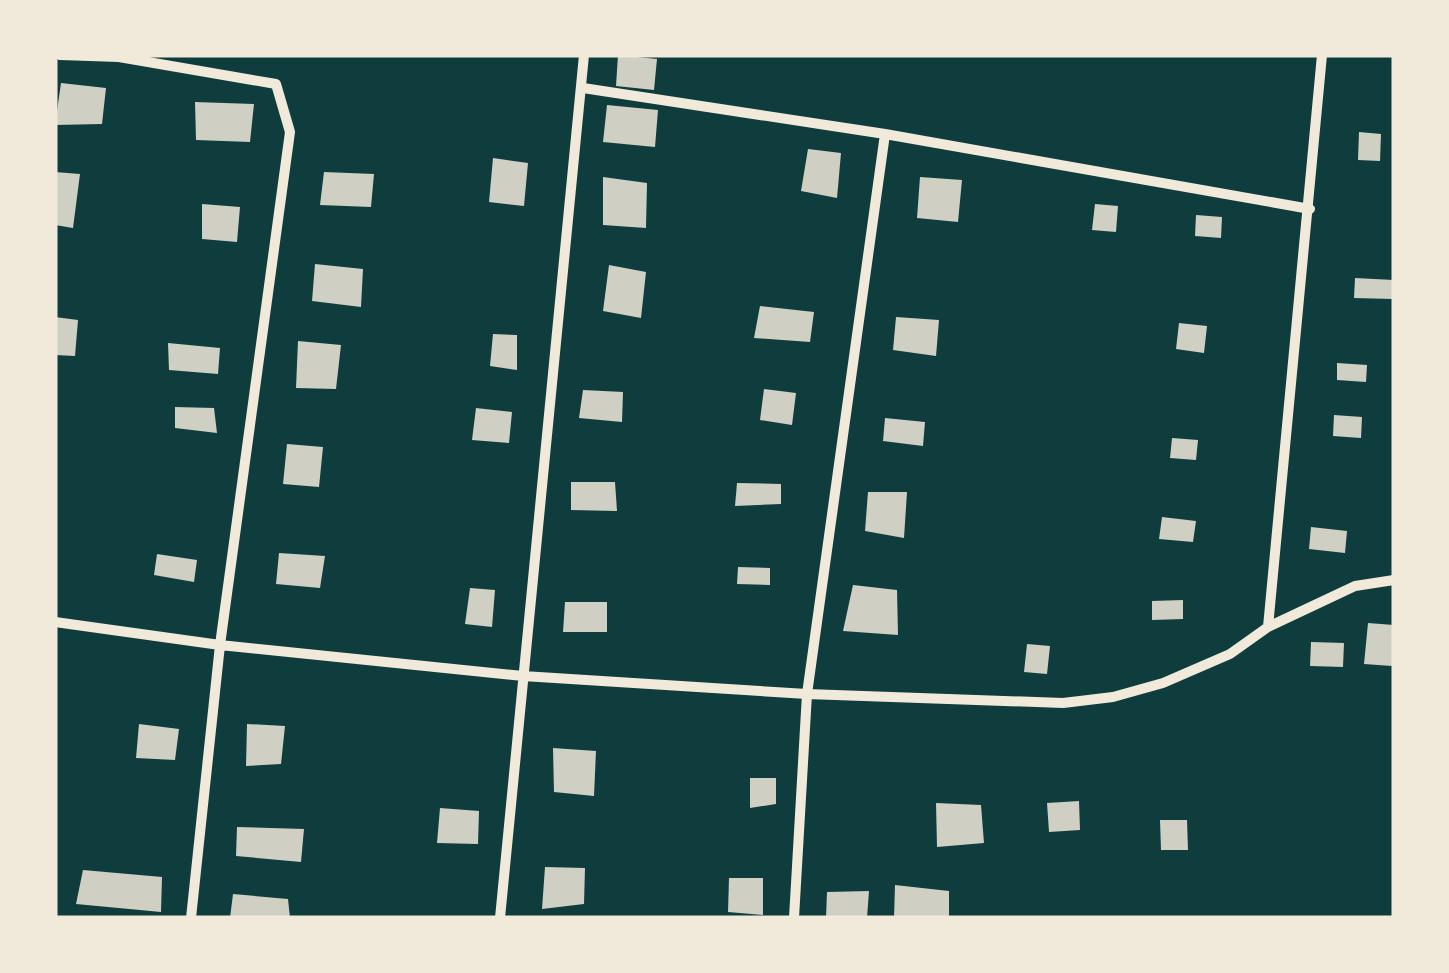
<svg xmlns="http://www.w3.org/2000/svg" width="1449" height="973" font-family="'Sofia Sans Condensed',sans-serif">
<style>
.building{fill:#cfcfc3}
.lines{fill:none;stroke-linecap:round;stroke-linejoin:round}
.minor{stroke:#f1e9da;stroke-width:10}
</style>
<rect width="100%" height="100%" fill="#0f3d3e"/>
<!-- building -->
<path class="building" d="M618 55 657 59 654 90 616 86Z
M61 83 106 88 102 124 55 125Z
M195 102 254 104 250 142 196 140Z
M607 105 658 110 655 147 603 142Z
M1359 132 1381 134 1380 161 1358 160Z
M808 149 841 153 837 198 801 191Z
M493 158 528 163 524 206 489 202Z
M55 172 80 174 73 228 55 225Z
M324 172 374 174 371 207 320 205Z
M603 177 647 183 646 228 603 225Z
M920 177 962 180 958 222 917 218Z
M202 204 240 207 237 242 202 239Z
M1095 204 1118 206 1116 232 1092 230Z
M1196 215 1222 217 1221 238 1195 236Z
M315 264 363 269 361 307 312 301Z
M609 265 646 272 641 318 603 311Z
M1355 278 1394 280 1392 299 1354 298Z
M760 306 814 312 810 342 754 338Z
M55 317 78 320 75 356 55 355Z
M896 317 939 320 936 356 893 350Z
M1179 323 1207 326 1204 353 1176 349Z
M493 334 517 335V370L490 366Z
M298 341 341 345 336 389 296 388Z
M168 343 220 348 218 374 169 370Z
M1337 363 1367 365 1366 382 1337 380Z
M764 389 796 393 792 425 760 420Z
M583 390 623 392 622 422 579 418Z
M175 407 214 408 217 433 175 428Z
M476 408 512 412 509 443 472 440Z
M1334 415 1362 417 1361 438 1333 436Z
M885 418 925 422 923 446 883 441Z
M1172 438 1198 440 1196 460 1170 458Z
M287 444 323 447 319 487 283 484Z
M571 482H615L617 511 571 510Z
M737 483 781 484V504L735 506Z
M868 492H907L904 538 865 531Z
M1162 517 1196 521 1193 542 1159 539Z
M1311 527 1347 531 1345 553 1309 549Z
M279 553 325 556 320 588 276 584Z
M157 554 197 560 194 582 154 575Z
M738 567 770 568V585L737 584Z
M853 585 897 590 898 635 843 631Z
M470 588 495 590 492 627 465 624Z
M1183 600V619L1152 620V601Z
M565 602H607V632H563Z
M1368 623 1394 625 1392 666 1364 664Z
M1311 642 1344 643 1343 667 1310 666Z
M1027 644 1050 646 1047 674 1024 672Z
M139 724 179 729 175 760 136 758Z
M247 724 285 726 281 764 246 766Z
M553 748 596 751 594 796 554 792Z
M750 778H776V804L750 808Z
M1079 801 1080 830 1049 832 1047 803Z
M936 803 981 805 984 843 937 847Z
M440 808 479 811 478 844 437 843Z
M1160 820H1187L1188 850H1161Z
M237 827 304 829 301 862 236 856Z
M545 867 585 868 584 904 542 909Z
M83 870 162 877 161 912 76 904Z
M729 878H763V915L728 912Z
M895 885 949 891V918H894Z
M869 891 867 918H826L827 892Z
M233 894 288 899 290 918H230Z"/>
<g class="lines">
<!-- minor -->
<path class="minor" d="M60 55 119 57 276 84 290 132 220 645 191 918
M583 88 885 134 1310 209
M55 622 220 645 523 676 807 694 1063 703 1113 697 1163 683 1230 654 1268 627 1355 586 1394 580
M1268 627 1322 55
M500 918 584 55
M794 918 807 694 885 134"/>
</g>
<!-- border -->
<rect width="1449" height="973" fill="none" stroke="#f1e9da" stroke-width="115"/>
</svg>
